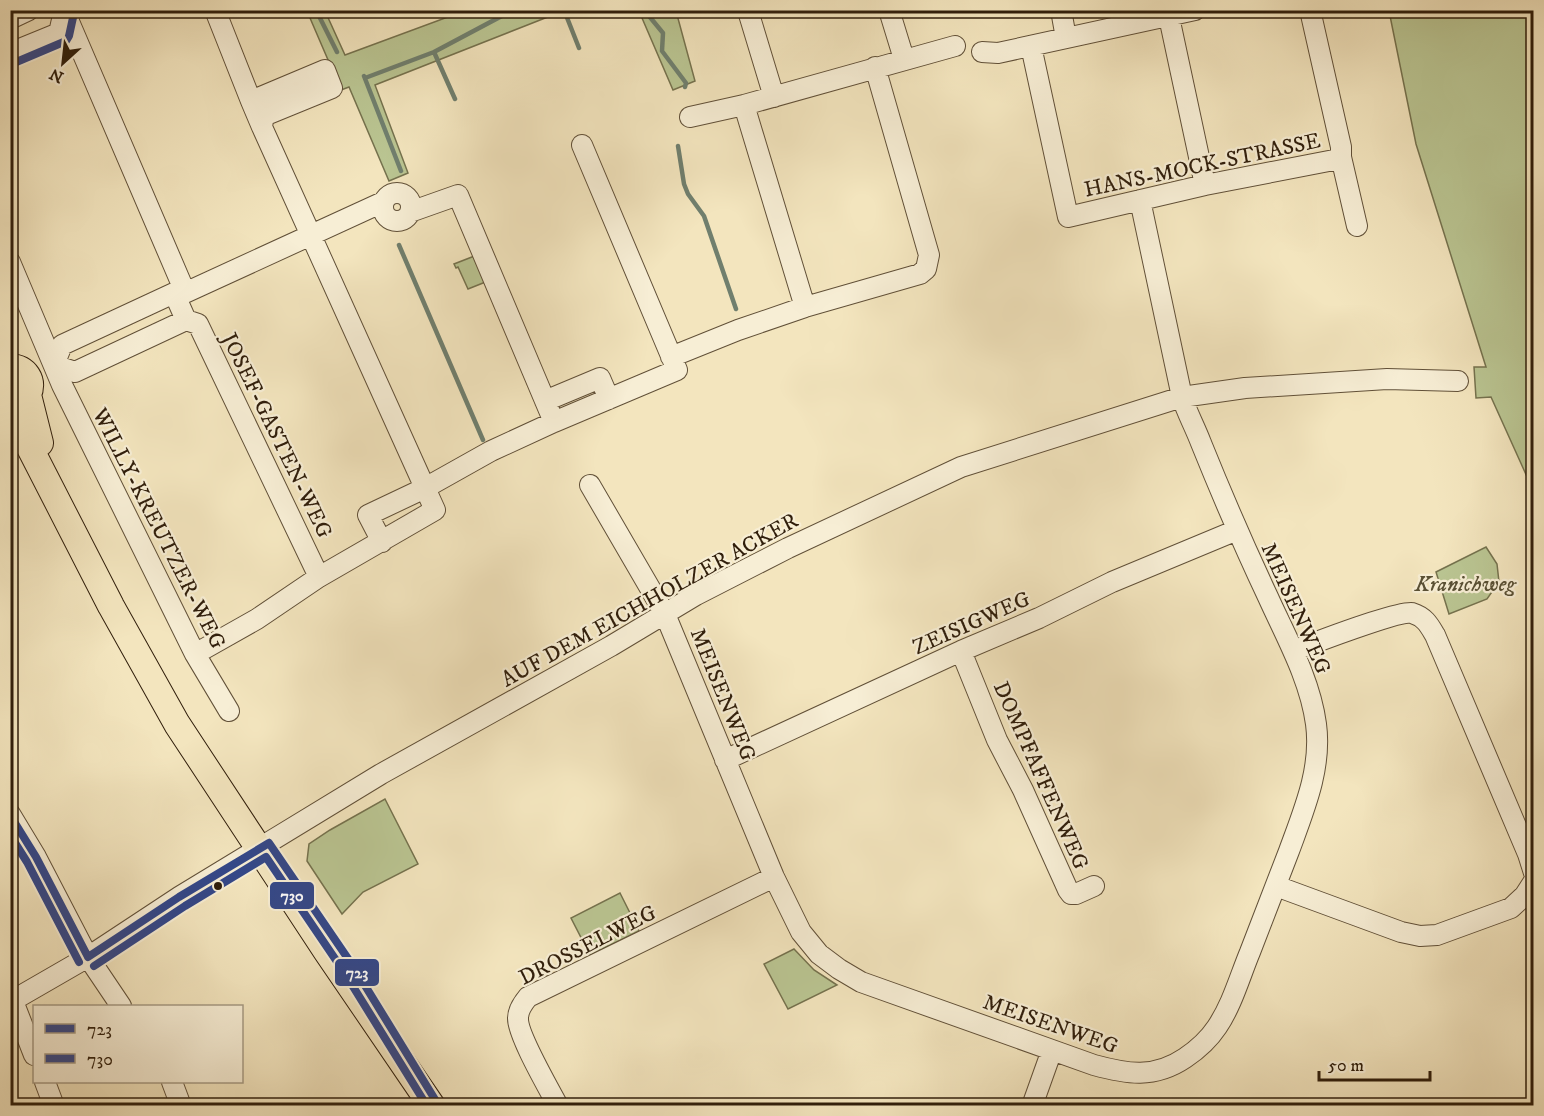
<svg xmlns="http://www.w3.org/2000/svg" width="1544" height="1116" font-family="'IM FELL DW Pica',serif">
<style>
.green{fill:#bac592;stroke:#75724e;stroke-width:1.5}
.lines{fill:none;stroke-linecap:round;stroke-linejoin:round}
.stream{stroke:#707f6e;stroke-width:4.5}
.minor-casing{stroke:#615038;stroke-width:22}
.major-casing{stroke:#301e0b;stroke-width:28}
.minor{stroke:#f7eed5;stroke-width:20}
.major{stroke:#f3e5be;stroke-width:26}
.bus-1-casing{stroke:#f7eed5;stroke-width:12}
.bus-2-casing{stroke:#f7eed5;stroke-width:12}
.bus-1{stroke:#344889;stroke-width:8}
.bus-2{stroke:#344889;stroke-width:8}
.bus-dot{fill:#301e0b;stroke:#f7eed5;stroke-width:2}
.labels{text-anchor:middle;stroke-width:4.5;stroke-linejoin:round;paint-order:stroke}
.street-label{font-size:22px;fill:#301e0b;stroke:#f7eed5}
.park-label{font-size:22px;font-style:italic;fill:#595034;stroke:#f7eed5}
.line-badge{stroke:#f7eed5;stroke-width:2}
.badge-label{font-size:16px;text-anchor:middle;font-weight:bold;fill:#fff}
</style>
<rect width="100%" height="100%" fill="#f3e5be"/>
<filter id="stains"><feTurbulence type="fractalNoise" baseFrequency=".00333" numOctaves="4"/><feColorMatrix values="0 0 0 0 .2 0 0 0 0 .09 0 0 0 0 .02 0 0 0 .5 -.17"/></filter>
<radialGradient id="worn" r=".72"><stop offset=".6" stop-color="#630" stop-opacity="0"/><stop offset="1" stop-color="#630" stop-opacity=".3"/></radialGradient>
<!-- green -->
<path class="green" d="M307 11H325L345 55 464 11H563L375 85 408 173 389 181 349 87 341 90Z
M639 11H676L695 81 673 90Z
M1389 11H1533V490L1491 397 1476 398 1474 367H1486L1416 144Z
M477 255 488 281 468 289 458 267 456 268 454 264Z
M1486 547 1497 564 1499 582 1487 599 1449 614 1436 572Z
M385 799 418 864 363 892 342 914 307 861 309 844 330 830Z
M620 893 639 931 590 955 571 918Z
M794 949 814 970 837 985 788 1009 764 964Z"/>
<g class="lines">
<!-- stream -->
<path class="stream" d="M316 10 337 52
M564 10 579 48
M649 10V16L663 33 662 51 686 83 685 87
M434 52 455 99
M364 76 401 171
M365 78 434 52 513 10
M678 146 684 184 688 194 704 216 736 309
M399 245 483 440"/>
<!-- minor casing -->
<g class="minor-casing">
<path id="minor" d="M64 10 185 292
M215 10 251 101
M889 10 904 59
M1061 10 1066 38
M748 11 774 97
M1169 17 1205 185
M10 19 29 10
M1031 46 1068 217 1205 185 1334 160 1341 157V147L1310 10
M982 52 998 53 1195 10
M10 53 59 33 64 11
M744 105 805 307 920 274 926 269 929 255 875 67
M690 117 744 105 955 46
M262 127 251 101 325 70 332 88 266 115 263 120 262 127 425 488 491 451 554 422 677 370 582 145
M1341 157 1357 226
M383 207a14 14 0 1 1 28 0a14 14 0 1 1-28 0Z
M410 212 458 195 554 422
M10 262 62 385 195 654 229 711
M174 293 186 320 75 372 54 365 62 345Z
M176 297 383 202
M186 320 198 324 319 577 435 510 425 488 368 515 382 542
M671 357 738 330 805 307
M545 401 600 378 609 399
M590 485 665 614 774 877 801 932 819 954 839 969 861 982 1094 1065C1127 1074 1154 1079 1185 1058 1197 1050 1209 1039 1217 1027 1232 1005 1240 976 1250 952 1263 918 1276 885 1289 851 1304 810 1322 768 1316 724 1310 679 1286 637 1268 597 1244 546 1222 495 1201 443 1195 427 1187 413 1182 397L1140 200
M961 651 997 740 1023 790 1068 890 1071 894H1076L1094 886
M1293 651C1311 644 1399 610 1412 613 1425 617 1429 625 1435 635L1528 854 1534 873
M195 654 257 619 319 577
M725 760 961 651 1039 618 1112 582 1237 530
M10 814 36 857 88 957 121 1006
M1276 886 1401 932 1420 936 1437 935 1511 908 1525 895 1534 881
M13 1001 34 1055
M10 1002 88 957 179 897 381 774 611 646 696 595 788 548 961 467 1182 397 1245 388 1387 379 1458 381
M45 1082 54 1106
M172 1082 181 1106
M558 1106C549 1089 517 1034 518 1018 518 1010 523 1003 528 997L774 877
M1032 1106 1052 1050"/>
</g>
<!-- major casing -->
<g class="major-casing">
<path id="major" d="M10 367C26 368 34 380 28 395L40 443
M10 409 111 606 177 724 327 952 432 1106"/>
</g>
<!-- minor -->
<use href="#minor" class="minor"/>
<!-- major -->
<use href="#major" class="major"/>
<!-- bus-1 casing -->
<g class="bus-1-casing">
<path id="bus-1" d="M10 815 36 857 88 957
M269 843 353 966 439 1106
M88 957 179 897 269 843"/>
</g>
<!-- bus-2 casing -->
<g class="bus-2-casing">
<path id="bus-2" d="M14 63 66 41 69 36 74 13
M10 835 27 862 79 962
M94 966 185 906 266 857 344 972 427 1106"/>
</g>
<!-- bus-1 -->
<use href="#bus-1" class="bus-1"/>
<!-- bus-2 -->
<use href="#bus-2" class="bus-2"/>
</g>
<!-- markers -->
<circle class="bus-dot" cx="218" cy="886" r="5"/>
<g class="labels">
<!-- street labels -->
<g class="street-label">
<text transform="translate(1202 164) rotate(-12)" y="8">HANS-MOCK-STRASSE</text>
<text transform="translate(278 435) rotate(64)" y="8">JOSEF-GASTEN-WEG</text>
<text transform="translate(160 528) rotate(63)" y="8">WILLY-KREUTZER-WEG</text>
<text transform="translate(649 599) rotate(-29)" y="8">AUF DEM EICHHOLZER ACKER</text>
<text transform="translate(1297 608) rotate(66)" y="8">MEISENWEG</text>
<text transform="translate(971 622) rotate(-24)" y="8">ZEISIGWEG</text>
<text transform="translate(724 694) rotate(68)" y="8">MEISENWEG</text>
<text transform="translate(1042 775) rotate(66)" y="8">DOMPFAFFENWEG</text>
<text transform="translate(587 944) rotate(-27)" y="8">DROSSELWEG</text>
<text transform="translate(1051 1023) rotate(19)" y="8">MEISENWEG</text>
</g>
<!-- park labels -->
<g class="park-label">
<text x="1465" y="591">Kranichweg</text>
</g>
</g>
<g class="line-badge">
<rect x="269" y="881" width="46" height="29" rx="6" fill="#344889"/>
<rect x="334" y="958" width="46" height="29" rx="6" fill="#344889"/>
</g>
<g class="badge-label">
<text x="292" y="901">730</text>
<text x="357" y="978">723</text>
</g>
<!-- margin -->
<rect width="1544" height="1116" fill="none" stroke="#f3e5be" stroke-width="36"/>
<rect x="12" y="12" width="1520" height="1092" fill="none" stroke="#301e0b" stroke-width="3"/>
<rect x="18" y="18" width="1508" height="1080" fill="none" stroke="#301e0b" stroke-width="1.5"/>
<!-- legend -->
<rect x="33" y="1005" width="210" height="78" fill="#f7eed5" stroke="#a79b84" stroke-width="1.5"/>
<rect x="45" y="1024" width="30" height="9" fill="#344889" stroke="#a79b84" stroke-width="1.5"/>
<text x="87" y="1035" font-size="18" fill="#301e0b">723</text>
<rect x="45" y="1054" width="30" height="9" fill="#344889" stroke="#a79b84" stroke-width="1.5"/>
<text x="87" y="1065" font-size="18" fill="#301e0b">730</text>
<!-- north arrow -->
<g transform="translate(63 63) rotate(207)" stroke="#f7eed5" stroke-width="4.5" paint-order="stroke">
<path d="M0-4.5L10 22L0 15L-10 22Z" fill="#301e0b"/>
<text y="-9" font-size="16" font-weight="bold" text-anchor="middle" fill="#301e0b">N</text>
</g>
<!-- scale -->
<path d="M1319 1071v9h111v-9" fill="none" stroke="#301e0b" stroke-width="3"/>
<text x="1328" y="1071" font-size="18" fill="#301e0b" stroke="#f7eed5" stroke-width="4.5" paint-order="stroke">50 m</text>
<rect width="100%" height="100%" filter="url(#stains)"/>
<rect width="100%" height="100%" fill="url(#worn)"/>
</svg>
